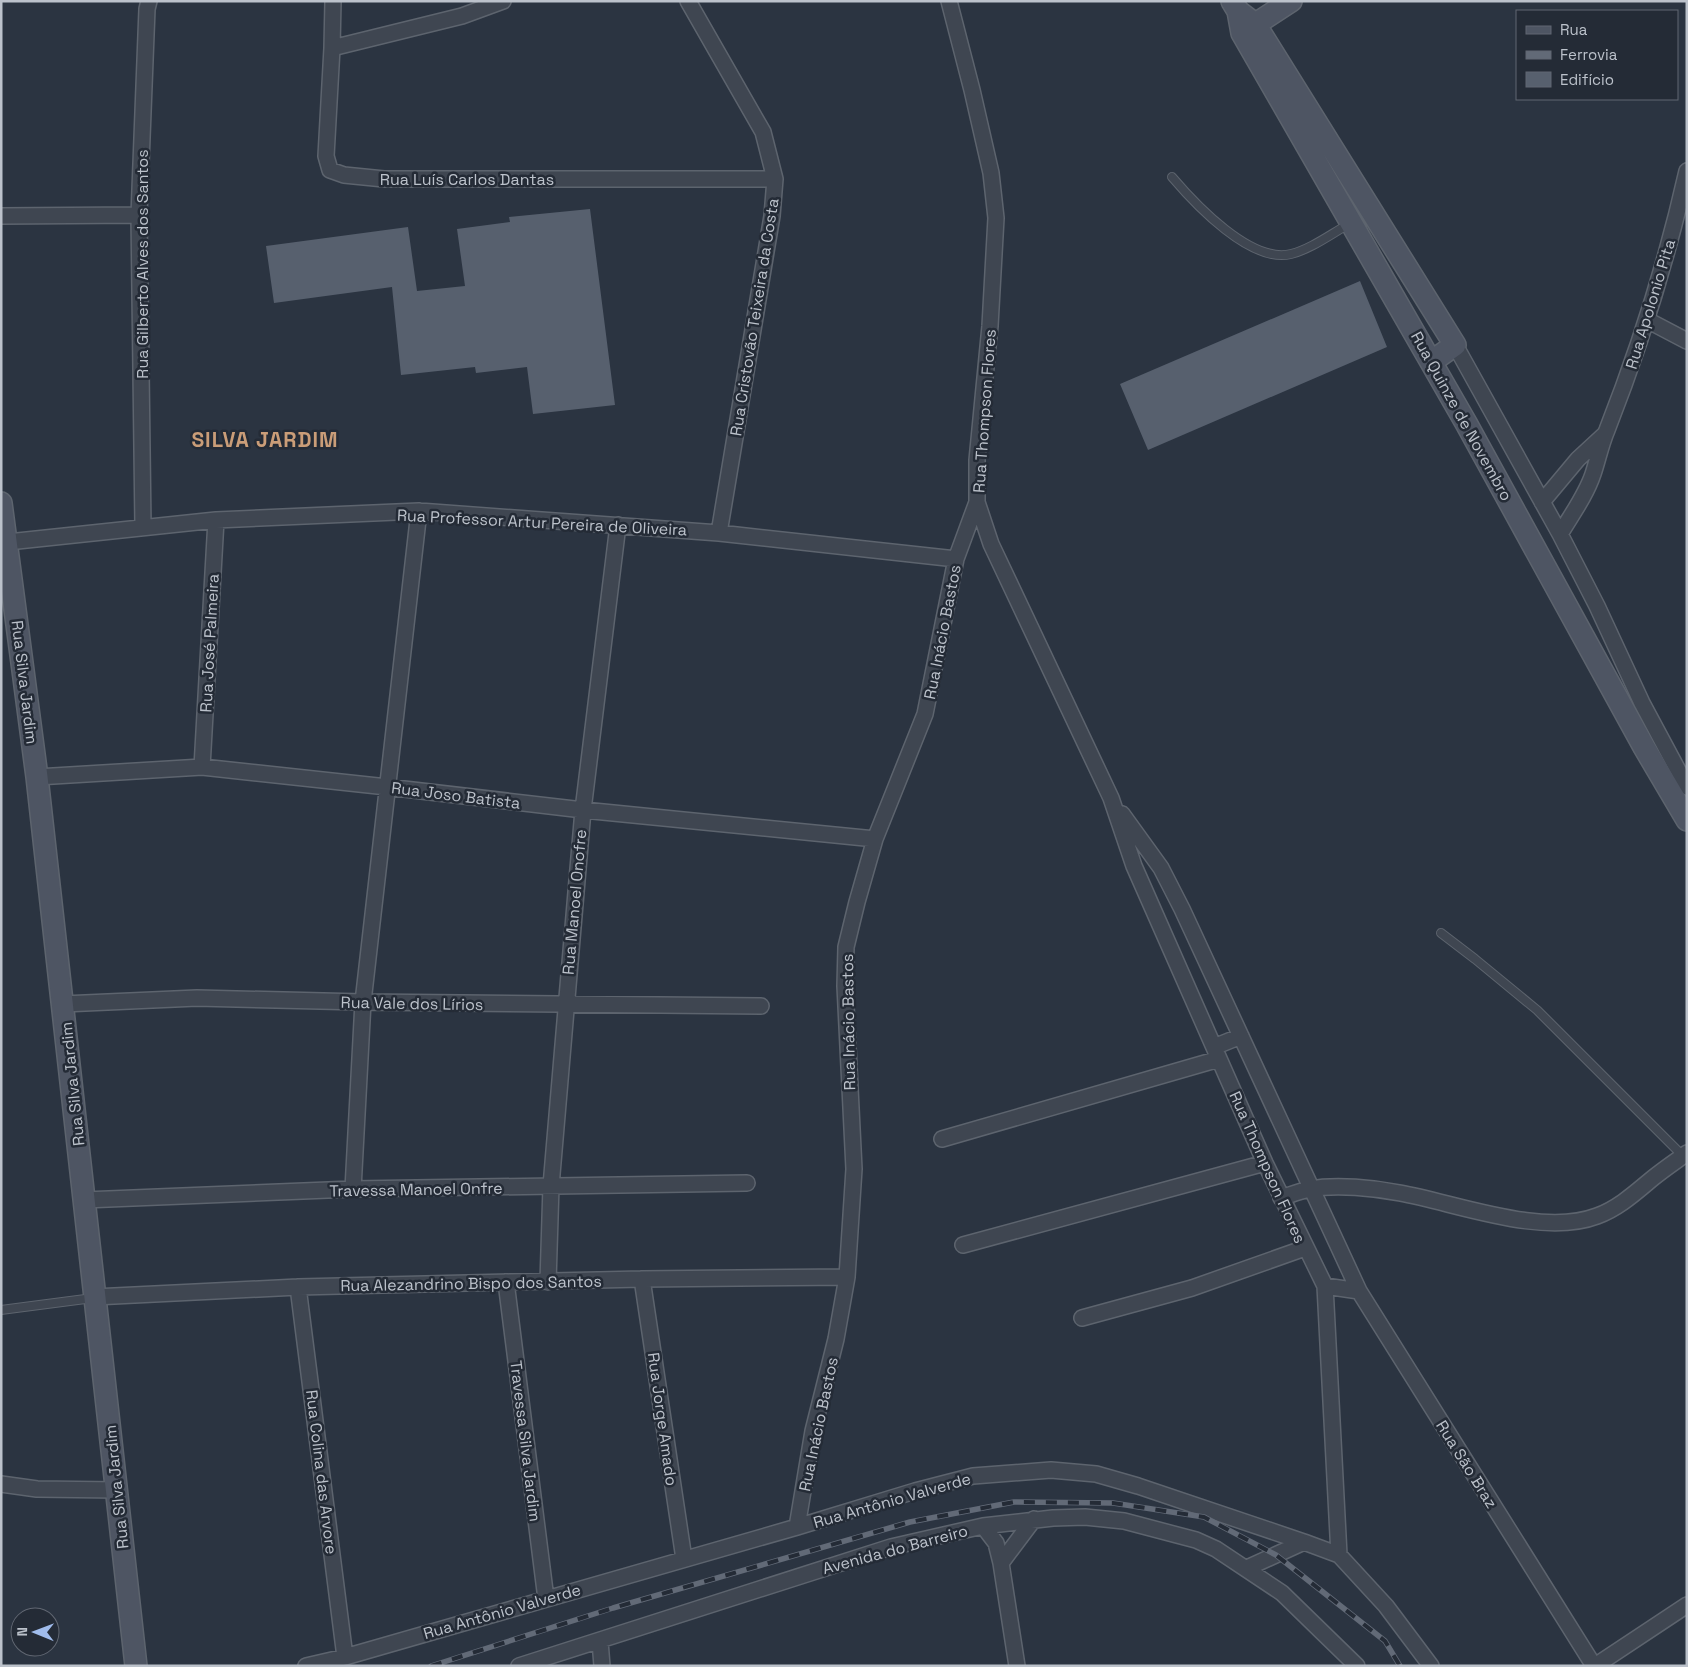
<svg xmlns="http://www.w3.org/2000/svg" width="1688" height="1667" font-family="'Space Grotesk',sans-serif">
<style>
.building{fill:#57606e}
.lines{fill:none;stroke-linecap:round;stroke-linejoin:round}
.lane-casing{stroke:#5d646e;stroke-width:10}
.street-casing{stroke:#5d646e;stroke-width:18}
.secondary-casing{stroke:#5d646e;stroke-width:24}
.lane{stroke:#3f4651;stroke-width:8}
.street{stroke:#3f4651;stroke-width:15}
.secondary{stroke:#4e5563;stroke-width:21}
.rail-casing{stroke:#626a77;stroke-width:5.5}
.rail{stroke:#242b36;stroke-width:4;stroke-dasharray:11;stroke-linecap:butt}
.labels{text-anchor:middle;stroke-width:5;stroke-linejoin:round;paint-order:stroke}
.street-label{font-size:16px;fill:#bcc2cb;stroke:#242b36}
.district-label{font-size:21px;font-weight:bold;letter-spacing:1px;fill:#ca9d78;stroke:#242b36}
</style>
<rect width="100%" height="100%" fill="#2b3441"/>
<!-- building -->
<path class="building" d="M590 209 615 405 533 414 527 367 476 373 475 367 401 375 392 287 274 303 266 246 408 227 417 291 465 286 457 229 510 222 509 217Z
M1360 281 1387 347 1148 450 1120 384Z"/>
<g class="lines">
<!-- lane casing -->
<g class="lane-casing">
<path id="lane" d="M1172 177C1195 204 1251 264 1291 254 1311 249 1331 234 1349 224
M1441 933 1475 959 1537 1010 1683 1156
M1 1310 93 1298"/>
</g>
<!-- street casing -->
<g class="street-casing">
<path id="street" d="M333 1 332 48 326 156 330 170 344 175 384 179H775
M688 1 763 132 775 179 772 216 719 533
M949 1 972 90 991 173 996 218 990 326 977 460V502L991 544 1111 798 1134 866 1265 1163 1325 1286 1339 1555
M332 48 462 16 503 1
M1 216 139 215
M1647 320 1687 341
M1455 345 1560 534 1597 606 1642 703 1687 787
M1542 502 1578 459 1604 435
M143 527 139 215 147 9 149 1
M1560 534C1572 514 1586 495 1593 474 1598 459 1601 444 1607 430 1640 346 1667 260 1687 171
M8 542 216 520 419 511 719 533 956 559
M202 767 216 520
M37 777 202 767 387 787 583 810 875 839
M1122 814 1161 868 1182 909 1359 1291
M63 1004 197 998 363 1002 761 1006
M1214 1047 1241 1036
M942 1139 1219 1059
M353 1189 363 1002 419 511
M1281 1198C1290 1195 1300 1191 1310 1189 1336 1184 1375 1188 1400 1193 1456 1203 1542 1237 1597 1216 1619 1208 1636 1192 1653 1178 1664 1169 1676 1161 1687 1153
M84 1200 353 1189 747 1183
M963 1245 1265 1163
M642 1279 684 1559
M506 1282 546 1599
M548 1282 551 1186 583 810 618 525
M1325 1286 1359 1291 1594 1666
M298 1287 345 1657
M94 1297 298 1287 642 1279 847 1277
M1082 1318 1192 1288 1305 1248
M1 1484 37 1489 117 1490
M983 1526 996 1543 1001 1563 1017 1666
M797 1527 813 1431 836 1339 847 1277 854 1169 845 986 846 947 857 902 875 839 925 714 956 559 977 502
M1001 1563 1034 1519
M1247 1568 1304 1542
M600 1641 602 1666
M306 1666 345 1657 797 1527 915 1491 973 1476 1051 1470 1096 1474 1138 1486 1304 1542 1339 1555 1386 1606 1431 1666
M519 1666 891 1547 983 1526 1053 1518 1085 1517 1124 1521 1196 1540 1216 1549 1282 1593 1357 1666
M1595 1666 1687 1605"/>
</g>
<!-- secondary casing -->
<g class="secondary-casing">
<path id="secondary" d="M1232 1 1238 11 1242 33 1466 423 1644 747 1687 820
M1238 11 1255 24 1455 345 1431 362
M1245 31 1291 1
M1 503 37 777 136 1666"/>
</g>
<!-- lane -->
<use href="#lane" class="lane"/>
<!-- street -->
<use href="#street" class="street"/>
<!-- secondary -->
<use href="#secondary" class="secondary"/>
<!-- rail casing -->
<g class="rail-casing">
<path id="rail" d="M431 1666 613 1608 910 1522 1014 1502 1113 1503 1204 1517 1276 1555 1385 1641 1400 1666"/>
</g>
<!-- rail -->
<use href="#rail" class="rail"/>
</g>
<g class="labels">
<!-- street labels -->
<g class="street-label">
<text x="467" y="185">Rua Luís Carlos Dantas</text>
<text transform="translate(142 264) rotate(-90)" y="6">Rua Gilberto Alves dos Santos</text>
<text transform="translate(1650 304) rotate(-73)" y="6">Rua Apolonio Pita</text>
<text transform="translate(754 317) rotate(-81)" y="6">Rua Cristovão Teixeira da Costa</text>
<text transform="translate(984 411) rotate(-86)" y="6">Rua Thompson Flores</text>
<text transform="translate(1462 416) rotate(61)" y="6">Rua Quinze de Novembro</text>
<text transform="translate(542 522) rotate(3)" y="6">Rua Professor Artur Pereira de Oliveira</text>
<text transform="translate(942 632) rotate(-79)" y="6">Rua Inácio Bastos</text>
<text transform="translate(209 643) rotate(-87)" y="6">Rua José Palmeira</text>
<text transform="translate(25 682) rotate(83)" y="6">Rua Silva Jardim</text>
<text transform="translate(456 795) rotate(7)" y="6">Rua Joso Batista</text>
<text transform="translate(574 902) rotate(-85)" y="6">Rua Manoel Onofre</text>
<text transform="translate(412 1003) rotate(1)" y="6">Rua Vale dos Lírios</text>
<text transform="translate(848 1022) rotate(-91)" y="6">Rua Inácio Bastos</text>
<text transform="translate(72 1084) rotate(-96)" y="6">Rua Silva Jardim</text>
<text transform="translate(1268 1167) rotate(66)" y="6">Rua Thompson Flores</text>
<text transform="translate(416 1189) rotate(-1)" y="6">Travessa Manoel Onfre</text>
<text transform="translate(471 1283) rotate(-1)" y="6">Rua Alezandrino Bispo dos Santos</text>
<text transform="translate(663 1419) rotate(82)" y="6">Rua Jorge Amado</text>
<text transform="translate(818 1424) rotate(-78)" y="6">Rua Inácio Bastos</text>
<text transform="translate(526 1441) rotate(83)" y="6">Travessa Silva Jardim</text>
<text transform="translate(1467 1464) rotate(58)" y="6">Rua São Braz</text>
<text transform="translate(322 1472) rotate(83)" y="6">Rua Colina das Arvore</text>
<text transform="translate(116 1487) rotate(-96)" y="6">Rua Silva Jardim</text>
<text transform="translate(892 1500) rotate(-16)" y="6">Rua Antônio Valverde</text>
<text transform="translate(895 1549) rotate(-15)" y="6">Avenida do Barreiro</text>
<text transform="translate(502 1611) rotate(-16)" y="6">Rua Antônio Valverde</text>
</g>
<!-- district labels -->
<g class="district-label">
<text x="265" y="447">SILVA JARDIM</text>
</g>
</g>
<!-- border -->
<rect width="1688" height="1667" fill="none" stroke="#bcc2cb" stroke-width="5"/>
<!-- legend -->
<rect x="1516" y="10" width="162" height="90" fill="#242b36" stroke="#616772"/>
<rect x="1526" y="26" width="25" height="8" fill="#4e5563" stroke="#616772"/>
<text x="1560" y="35" font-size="15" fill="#bcc2cb">Rua</text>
<rect x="1526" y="51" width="25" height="8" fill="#626a77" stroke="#616772"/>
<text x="1560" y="60" font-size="15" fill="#bcc2cb">Ferrovia</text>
<rect x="1526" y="72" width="25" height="15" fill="#57606e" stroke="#616772"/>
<text x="1560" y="85" font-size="15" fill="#bcc2cb">Edifício</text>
<!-- north arrow -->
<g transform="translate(35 1632) rotate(271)"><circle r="24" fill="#242b36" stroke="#616772"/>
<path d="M0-4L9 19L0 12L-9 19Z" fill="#a0bcec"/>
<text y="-8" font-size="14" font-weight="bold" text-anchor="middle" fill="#bcc2cb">N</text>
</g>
</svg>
